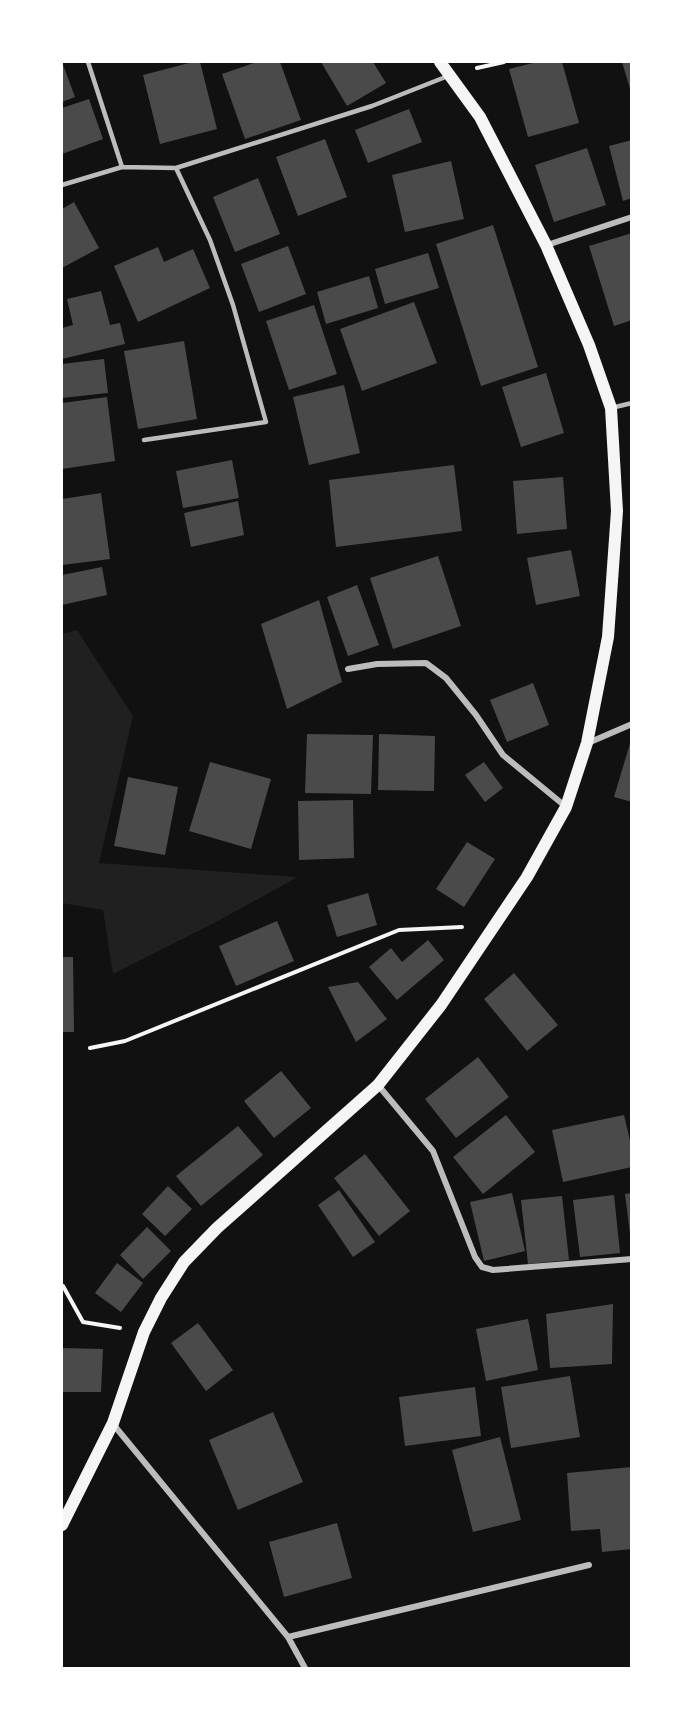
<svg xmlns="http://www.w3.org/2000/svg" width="693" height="1730" font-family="'Exo 2',sans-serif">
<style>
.green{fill:#202020}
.building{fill:#4a4a4a}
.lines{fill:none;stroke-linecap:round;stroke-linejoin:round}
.path{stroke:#f5f5f5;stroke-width:4}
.service{stroke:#bcbcbc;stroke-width:4.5}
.minor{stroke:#bcbcbc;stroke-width:6}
.secondary{stroke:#f5f5f5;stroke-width:12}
</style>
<rect width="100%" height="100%" fill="#111"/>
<!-- green -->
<path class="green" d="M77 630 133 716 99 863 298 877 216 922 113 974 103 910 62 903V634Z"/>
<!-- building -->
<path class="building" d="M62 62 75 97 62 102Z
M193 62H200L217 129 160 144 143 75Z
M257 62H280L301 120 245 139 222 74Z
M321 62H373L386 83 347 106Z
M537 62H562L579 123 528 137 509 69Z
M622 62H632V91L631 92Z
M89 99 103 139 62 154V108Z
M409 109 422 142 368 163 355 130Z
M325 139 347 197 298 216 276 157Z
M632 140V198L623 201 609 146Z
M587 148 606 205 554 222 535 165Z
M451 161 464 219 405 232 392 175Z
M258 178 280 234 235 252 213 197Z
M74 202 99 248 62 268V209Z
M493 225 538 367 481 386 436 244Z
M632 233V320L614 326 589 246Z
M288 246 306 294 259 312 241 264Z
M158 247 164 262 193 249 210 288 138 322 114 266Z
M428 253 439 288 385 304 375 269Z
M369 276 378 308 326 324 317 292Z
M101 291 110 325 120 323 125 344 62 359V328L73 325 67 299Z
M414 302 437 363 362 391 340 329Z
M314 305 337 374 289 390 266 321Z
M184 341 197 419 138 429 124 351Z
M104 359 108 393 62 398V364Z
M546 373 564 433 521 447 502 387Z
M344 385 360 453 309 465 293 397Z
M107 397 115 461 62 469V403Z
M232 460 239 498 183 508 176 471Z
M454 465 462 531 336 547 329 480Z
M563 477 567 529 517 534 513 481Z
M101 493 110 559 62 565V499Z
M238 501 244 535 191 547 184 513Z
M571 550 580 596 536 605 527 558Z
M438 556 461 626 393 649 370 578Z
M102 567 107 595 62 605V575Z
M357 585 379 645 348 656 327 597Z
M319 600 342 682 287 709 261 624Z
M533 683 549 725 507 742 490 700Z
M307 734 373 735 371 794 305 793Z
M379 734 435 736 434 791 378 790Z
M631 740H632V802L614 797Z
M210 762 271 779 251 849 189 831Z
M484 762 503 788 485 802 465 775Z
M128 777 178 787 165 855 114 846Z
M353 800 354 858 299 860 298 801Z
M467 842 495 859 464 907 436 889Z
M368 893 377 925 337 937 327 905Z
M277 921 294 961 236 986 219 946Z
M428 940 444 960 397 1000 369 967 391 948 402 962Z
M62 957H73L74 1032H62Z
M514 973 558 1025 527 1051 484 999Z
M358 982 387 1019 356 1042 328 987Z
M478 1057 509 1097 456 1138 425 1099Z
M281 1071 311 1108 274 1138 244 1101Z
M506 1115 535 1152 483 1194 453 1157Z
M624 1115 632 1149V1167L563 1182 552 1130Z
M238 1126 263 1155 201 1206 176 1176Z
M365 1154 410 1211 379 1236 334 1178Z
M168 1186 192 1209 165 1236 142 1214Z
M339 1190 375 1242 353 1257 318 1205Z
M512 1193 525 1251 484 1261 470 1202Z
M632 1193V1234H630L625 1194Z
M614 1195 620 1253 580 1257 573 1200Z
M562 1196 569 1260 528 1264 521 1200Z
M147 1227 171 1251 143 1279 120 1255Z
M117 1263 143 1283 121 1312 95 1293Z
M613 1304 612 1364 550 1368 546 1314Z
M528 1319 538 1370 486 1381 476 1329Z
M198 1323 233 1370 206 1391 171 1343Z
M62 1348 103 1349 101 1392H62Z
M570 1376 580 1437 511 1448 501 1387Z
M475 1387 481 1436 405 1446 399 1397Z
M273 1412 303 1482 238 1510 209 1440Z
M500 1437 521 1520 473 1532 452 1450Z
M632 1467V1549L602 1552 600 1529 571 1531 567 1473Z
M337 1523 352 1578 284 1597 269 1542Z"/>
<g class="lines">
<!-- path -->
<path class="path" d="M477 68 504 62
M90 1048 125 1041 399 930 462 927
M63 1286 83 1322 120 1328"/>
<!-- service -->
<path class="service" d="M88 62 122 167
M62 185 122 167 176 168 372 106 448 76
M611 408 632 403
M144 440 266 422 233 305 210 240 176 168"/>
<!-- minor -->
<path class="minor" d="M547 245 632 217
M348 669 377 664 426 663 446 678 476 715 503 755 565 806
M588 743 632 724
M378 1085 433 1151 475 1257 482 1267 493 1270 632 1259
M113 1424 288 1637 305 1668
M288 1637 589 1565"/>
<!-- secondary -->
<path class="secondary" d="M62 1525 113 1423 144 1332 161 1298 184 1262 217 1228 378 1085 441 1005 527 877 566 807 587 743 608 637 617 511 611 408 589 345 546 245 480 117 440 62"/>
</g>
<!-- border -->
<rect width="693" height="1730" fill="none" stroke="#ffffff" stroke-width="126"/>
</svg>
